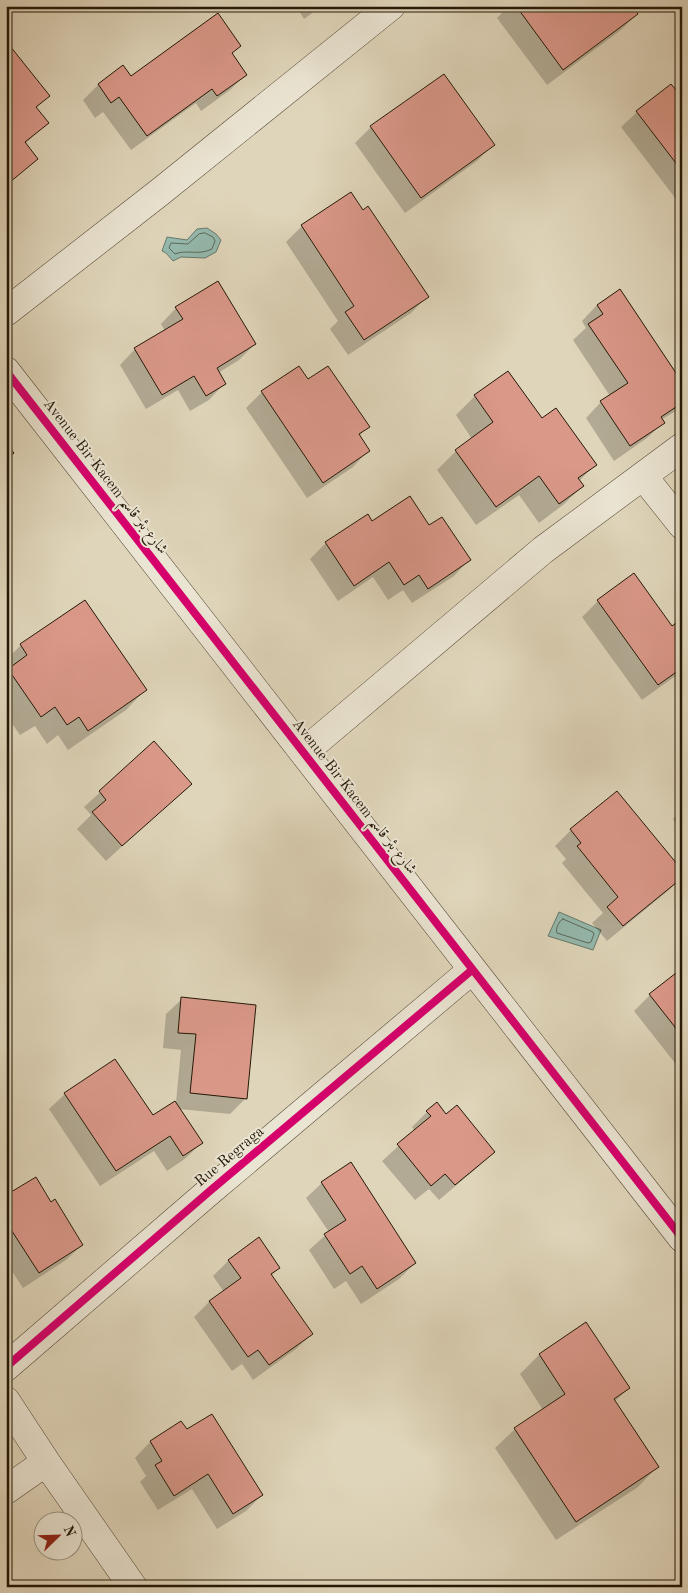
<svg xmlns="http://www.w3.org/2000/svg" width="688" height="1593" font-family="'Old Standard TT',Amiri,serif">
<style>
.water{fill:#94b9ad;stroke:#67796b}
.shadow{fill:#0003}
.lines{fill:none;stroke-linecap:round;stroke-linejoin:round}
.shore{stroke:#5c685a;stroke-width:1}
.building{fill:#da9889;stroke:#241807}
.minor-casing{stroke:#534734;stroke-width:29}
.tertiary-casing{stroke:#534734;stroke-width:29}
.minor{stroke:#eae4d2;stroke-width:28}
.tertiary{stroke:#eae4d2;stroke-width:28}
.cycleway-casing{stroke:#eae4d2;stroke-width:11}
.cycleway{stroke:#d6006c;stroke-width:8}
.labels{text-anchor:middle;stroke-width:4;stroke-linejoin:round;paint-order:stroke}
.street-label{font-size:15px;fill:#241807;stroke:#eae4d2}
</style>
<rect width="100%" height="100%" fill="#dfd5ba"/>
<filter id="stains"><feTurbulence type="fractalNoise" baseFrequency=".004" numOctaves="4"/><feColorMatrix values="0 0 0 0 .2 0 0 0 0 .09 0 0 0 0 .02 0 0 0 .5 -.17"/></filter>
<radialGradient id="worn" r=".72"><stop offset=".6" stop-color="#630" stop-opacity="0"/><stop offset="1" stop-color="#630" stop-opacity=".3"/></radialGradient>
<!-- water -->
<path class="water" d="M207 228 216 234 221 240 216 252 205 258 181 257 173 261 166 253 162 251 167 237 187 240 197 229Z
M559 912 601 930 593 950 548 936Z"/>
<!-- shadow -->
<path class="shadow" d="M296 6H322L304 19Z
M509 6H631L637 14 621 30 547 85 497 18Z
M6 43 48 96 36 108 47 123 25 144 37 159 6 186Z
M239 46 231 54 245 75 230 90 201 111 196 103 131 150 103 112 95 118 83 100 98 85 130 78Z
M682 99V207L621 127 637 112Z
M371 127 493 145 477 161 405 213 355 143Z
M350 194 427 297 411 313 348 355 330 329 338 321 286 242 302 226Z
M597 305 682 385V404L674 412 661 420 663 423 647 438 614 461 586 418 601 402 610 396 573 340 586 328 582 321Z
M176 308 255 344 239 360 218 373 224 384 209 400 190 411 178 390 146 409 120 365 135 349 165 331 161 324Z
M308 381 368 427 359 436 368 451 353 467 307 498 246 408 262 392Z
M475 396 541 420 595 465 579 481 583 486 563 505 539 523 519 495 476 525 437 470 456 451 472 439 456 415Z
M367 516 372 523 429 527 469 560 454 576 412 603 403 590 388 600 373 577 338 601 310 559 326 543Z
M634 575 672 627 682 620V673L681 672 642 700 582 617 598 601Z
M21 645 145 690 126 710 68 750 58 735 47 744 35 726 20 735 6 715V660Z
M154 743 190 784 106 861 77 829 91 815 84 807Z
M617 793 682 877 669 890 607 941 592 923 603 913 562 863 566 859 555 846 571 830Z
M682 810V832L673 819Z
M682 982V1072L634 1011 650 995Z
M182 999 246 1098 230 1114 179 1109 201 1143 186 1158 167 1171 154 1151 100 1186 49 1109 65 1094 152 1117 176 1102 181 1050 163 1048 166 1014Z
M427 1112 446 1115 493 1152 478 1167 439 1200 429 1189 415 1200 382 1161 415 1131 412 1127Z
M322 1183 415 1263 399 1279 361 1304 346 1281 334 1289 309 1250 329 1232 306 1198Z
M6 1197 82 1245 66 1260 23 1288 6 1262Z
M259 1239 279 1268 271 1276 312 1334 296 1349 253 1380 242 1364 232 1371 194 1317 209 1302 224 1292 213 1276 228 1261Z
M586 1324 629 1388 614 1402 657 1467 638 1487 556 1540 495 1448 515 1429 543 1410 520 1374 539 1355Z
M181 1423 186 1431 262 1495 246 1511 217 1529 192 1489 158 1510 140 1482 146 1476 135 1458 150 1442Z"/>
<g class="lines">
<!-- shore -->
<path class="shore" d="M205 233 213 237 215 241 212 249C198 256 187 249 175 254L169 248 171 243 188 244 199 234Z
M563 919 593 932 594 934 591 942 588 943 557 933C555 929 559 921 563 919Z"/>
</g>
<!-- building -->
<path class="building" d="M516 6H633L638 14 563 70Z
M218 13 241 46 232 53 247 75 217 96 212 89 147 136 119 97 111 103 98 84 123 65 131 76Z
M6 41 50 96 36 107 49 123 25 142 38 159 10 182 6 178Z
M444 74 495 145 421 198 370 126Z
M671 84 682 97V171L636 111Z
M351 192 363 210 368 206 429 297 364 340 345 312 354 306 301 225Z
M218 281 256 344 217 368 226 384 206 396 194 376 162 395 134 348 183 319 175 307Z
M620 289 682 382V403L661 417 665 423 630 446 600 401 628 383 588 324 603 314 597 305Z
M299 366 308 379 328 366 370 427 359 434 370 451 323 483 261 391Z
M508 371 542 418 556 408 597 465 578 478 584 486 559 504 539 476 496 507 455 450 493 422 474 395Z
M6 443 14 453 6 461Z
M410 496 429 525 442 517 471 560 428 589 419 575 404 585 389 562 354 586 325 542 368 514 372 521Z
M634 573 672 626 682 619V668L658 685 597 600Z
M85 600 147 690 88 731 79 717 67 725 55 707 41 717 8 669 27 655 20 644Z
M154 741 192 784 122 846 92 812 106 800 99 791Z
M617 791 682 870V878L623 926 607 907 618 897 577 846 581 843 570 829Z
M676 973 682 980V1036L649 994Z
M181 997 256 1005 247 1099 190 1093 196 1034 178 1033Z
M115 1059 153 1115 175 1101 203 1143 183 1156 170 1136 116 1171 64 1093Z
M437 1102 446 1114 457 1105 495 1152 455 1185 445 1174 431 1186 397 1144 431 1116 426 1111Z
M351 1162 416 1263 377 1289 362 1266 350 1274 324 1234 346 1220 321 1182Z
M36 1177 51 1202 55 1199 83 1245 39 1273 10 1228 8 1229 6 1227V1195Z
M259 1237 280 1268 271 1274 313 1334 269 1365 258 1350 248 1357 209 1301 241 1278 228 1260Z
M586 1322 630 1388 614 1399 659 1467 576 1522 514 1428 565 1394 539 1354Z
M212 1414 263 1495 233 1514 208 1474 174 1496 155 1465 162 1461 150 1441 181 1421 187 1429Z"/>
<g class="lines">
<!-- minor casing -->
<g class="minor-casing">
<path id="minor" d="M6 312 160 192 391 6
M643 476 682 525
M304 752 543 550 682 447
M6 1367 211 1190 472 970
M6 1401 46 1462 133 1587
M6 1490 46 1462"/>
</g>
<!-- tertiary casing -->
<g class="tertiary-casing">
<path id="tertiary" d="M6 371 682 1238"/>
</g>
<!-- minor -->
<use href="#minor" class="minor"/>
<!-- tertiary -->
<use href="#tertiary" class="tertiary"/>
<!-- cycleway casing -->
<g class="cycleway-casing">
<path id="cycleway" d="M6 371 682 1238
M6 1367 211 1190 472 970"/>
</g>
<!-- cycleway -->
<use href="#cycleway" class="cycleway"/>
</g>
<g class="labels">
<!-- street labels -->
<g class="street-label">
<text transform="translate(106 476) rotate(52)" y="5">Avenue Bir Kacem شارع بئر قاسم</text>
<text transform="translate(355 796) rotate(52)" y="5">Avenue Bir Kacem شارع بئر قاسم</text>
<text transform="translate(229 1156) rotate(-40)" y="5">Rue Regraga</text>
</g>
</g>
<!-- margin -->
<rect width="688" height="1593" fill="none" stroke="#dfd5ba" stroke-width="25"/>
<rect x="8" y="8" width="673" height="1578" fill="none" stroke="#241807" stroke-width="2.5"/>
<rect x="12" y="12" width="663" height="1568" fill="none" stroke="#241807"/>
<!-- north arrow -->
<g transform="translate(58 1536) rotate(67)"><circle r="24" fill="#eae4d2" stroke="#9b9281"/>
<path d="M0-4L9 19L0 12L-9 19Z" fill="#8f2418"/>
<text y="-8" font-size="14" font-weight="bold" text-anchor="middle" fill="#241807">N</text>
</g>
<rect width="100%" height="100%" filter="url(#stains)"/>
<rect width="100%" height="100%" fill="url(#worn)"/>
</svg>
